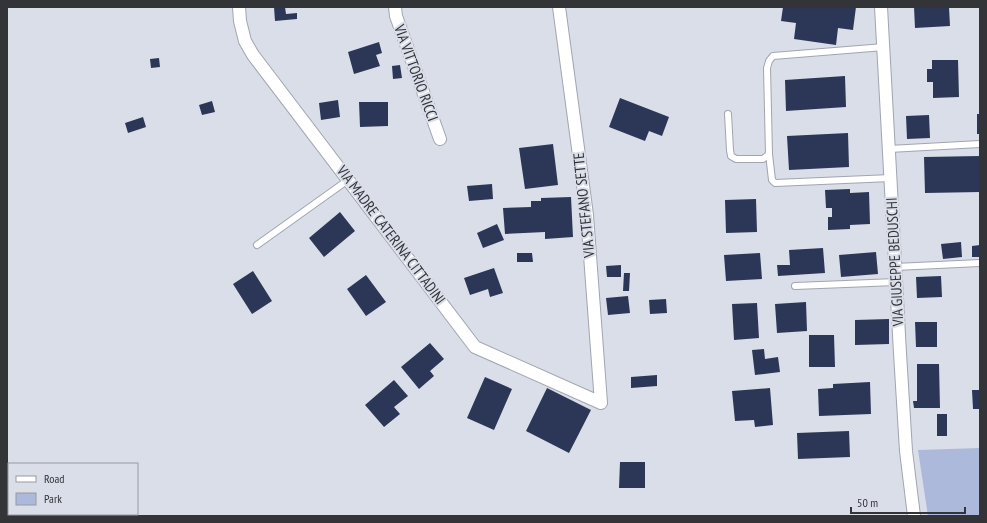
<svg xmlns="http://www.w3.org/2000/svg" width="987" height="523" font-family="'PT Sans Narrow',sans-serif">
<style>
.green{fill:#adb9da}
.building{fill:#2c3757}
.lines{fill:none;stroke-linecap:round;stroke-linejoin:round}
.lane-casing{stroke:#a1a5b0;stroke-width:8}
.street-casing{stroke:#a1a5b0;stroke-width:14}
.lane{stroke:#fff;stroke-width:6}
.street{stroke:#fff;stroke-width:12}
.labels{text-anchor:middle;stroke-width:4;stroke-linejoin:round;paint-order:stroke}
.street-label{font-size:15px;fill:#323438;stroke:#dadee9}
</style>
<rect width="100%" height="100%" fill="#dadee9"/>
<!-- green -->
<path class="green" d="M980 448V516H928L918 450Z"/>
<!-- building -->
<path class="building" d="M274 7H285L286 14 297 13V19L275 21Z
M783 7H856L853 30 838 28 836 45 794 39 796 23 781 21Z
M914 7H949L950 26 915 28Z
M379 42 382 53 376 55 380 66 354 74 348 52Z
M159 58 160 67 151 68 150 59Z
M932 60H958L959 97 933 98V82H927V69H932Z
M400 65 402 78 393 79 392 66Z
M845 76 846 107 786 111 785 80Z
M620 98 669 117 662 136 649 131 645 141 609 127Z
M338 100 340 117 321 120 319 103Z
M212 101 215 112 202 115 199 105Z
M359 102H388V126L360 127Z
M977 114H980V134H977Z
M929 115 930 138 907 139 906 116Z
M143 117 146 127 128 133 125 123Z
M848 133 849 167 789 170 787 136Z
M553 144 558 185 525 189 519 148Z
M980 156V192L925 193 924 157Z
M492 184 493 199 469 201 467 186Z
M850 189V193L869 192 870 224 850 225V229L828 230V217H832V208H826L825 190Z
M571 197 573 237 545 239V232L505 234 503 208 531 207V201H541V198Z
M756 199 757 232 726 233 725 200Z
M340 212 355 231 324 257 309 238Z
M497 224 504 240 483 248 477 233Z
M961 242 962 257 943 259 941 244Z
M980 245V257H972V246Z
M823 248 825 273 778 276 777 265H790L789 250Z
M876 252 878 274 841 277 839 255Z
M517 253H532L533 262H517Z
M760 253 762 279 726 281 724 255Z
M621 265V277H607L606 266Z
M494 268 503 293 490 297 488 289 470 295 464 278Z
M253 271 272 301 252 314 233 284Z
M624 273H630L629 291H623Z
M366 275 386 302 366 316 347 289Z
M941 276 942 297 917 298 916 277Z
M628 296 630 313 608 315 606 298Z
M666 299 667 313 650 314 649 300Z
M806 302 807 331 777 333 775 304Z
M757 303 759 338 734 340 732 304Z
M889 319V344L855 345V320Z
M915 322H937V347H916Z
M809 335H834L835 367H809Z
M430 343 444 359 430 371 434 376 419 389 401 367Z
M764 349 765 359 778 357 780 372 755 375 752 350Z
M917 364H939L940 408H914L913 401H917Z
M657 375V386L631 388V377Z
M485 377 512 389 494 430 467 418Z
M394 380 408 396 394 407 400 414 384 427 365 405Z
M870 382 871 414 819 416 818 389 833 388V384Z
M547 388 591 410 569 453 526 431Z
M770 388 773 425 755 427 754 420 735 421 732 391Z
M972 390H980V409H973Z
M937 414H947V436H937Z
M849 431 850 457 798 459 797 433Z
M620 462H645V488H619Z"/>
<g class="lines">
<!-- lane casing -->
<g class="lane-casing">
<path id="lane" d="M728 114 730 150 731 156 736 159H763L769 154 767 68 769 61 773 56 884 47
M889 149 980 144
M769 154 772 180 775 183 891 178
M257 245 348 180
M895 267 980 263
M795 286 896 282"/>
</g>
<!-- street casing -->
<g class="street-casing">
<path id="street" d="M239 7 240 21 245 41 253 55 475 347 601 403 587 215 559 7
M395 7 396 16 440 139
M881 7 900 353 906 451 914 516"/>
</g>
<!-- lane -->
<use href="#lane" class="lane"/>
<!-- street -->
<use href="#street" class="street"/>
</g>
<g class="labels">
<!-- street labels -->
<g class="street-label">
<text transform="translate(416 73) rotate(70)" y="5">VIA VITTORIO RICCI</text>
<text transform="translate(584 205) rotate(-96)" y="5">VIA STEFANO SETTE</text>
<text transform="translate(391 235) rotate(53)" y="5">VIA MADRE CATERINA CITTADINI</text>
<text transform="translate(895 262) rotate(-93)" y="5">VIA GIUSEPPE BEDUSCHI</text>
</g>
</g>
<!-- border -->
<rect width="987" height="523" fill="none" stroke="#323438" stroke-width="16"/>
<!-- legend -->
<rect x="8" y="463" width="130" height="52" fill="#dadee9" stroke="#979aa2"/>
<rect x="16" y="476" width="20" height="6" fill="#ffffff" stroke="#979aa2"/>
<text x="44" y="483" font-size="12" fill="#323438">Road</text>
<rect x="16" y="493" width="20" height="12" fill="#adb9da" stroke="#979aa2"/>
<text x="44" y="503" font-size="12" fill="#323438">Park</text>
<!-- scale -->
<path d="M851 507v6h114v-6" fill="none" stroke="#323438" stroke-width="2"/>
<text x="857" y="507" font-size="12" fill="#323438" stroke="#dadee9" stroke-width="3" paint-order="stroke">50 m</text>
</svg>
